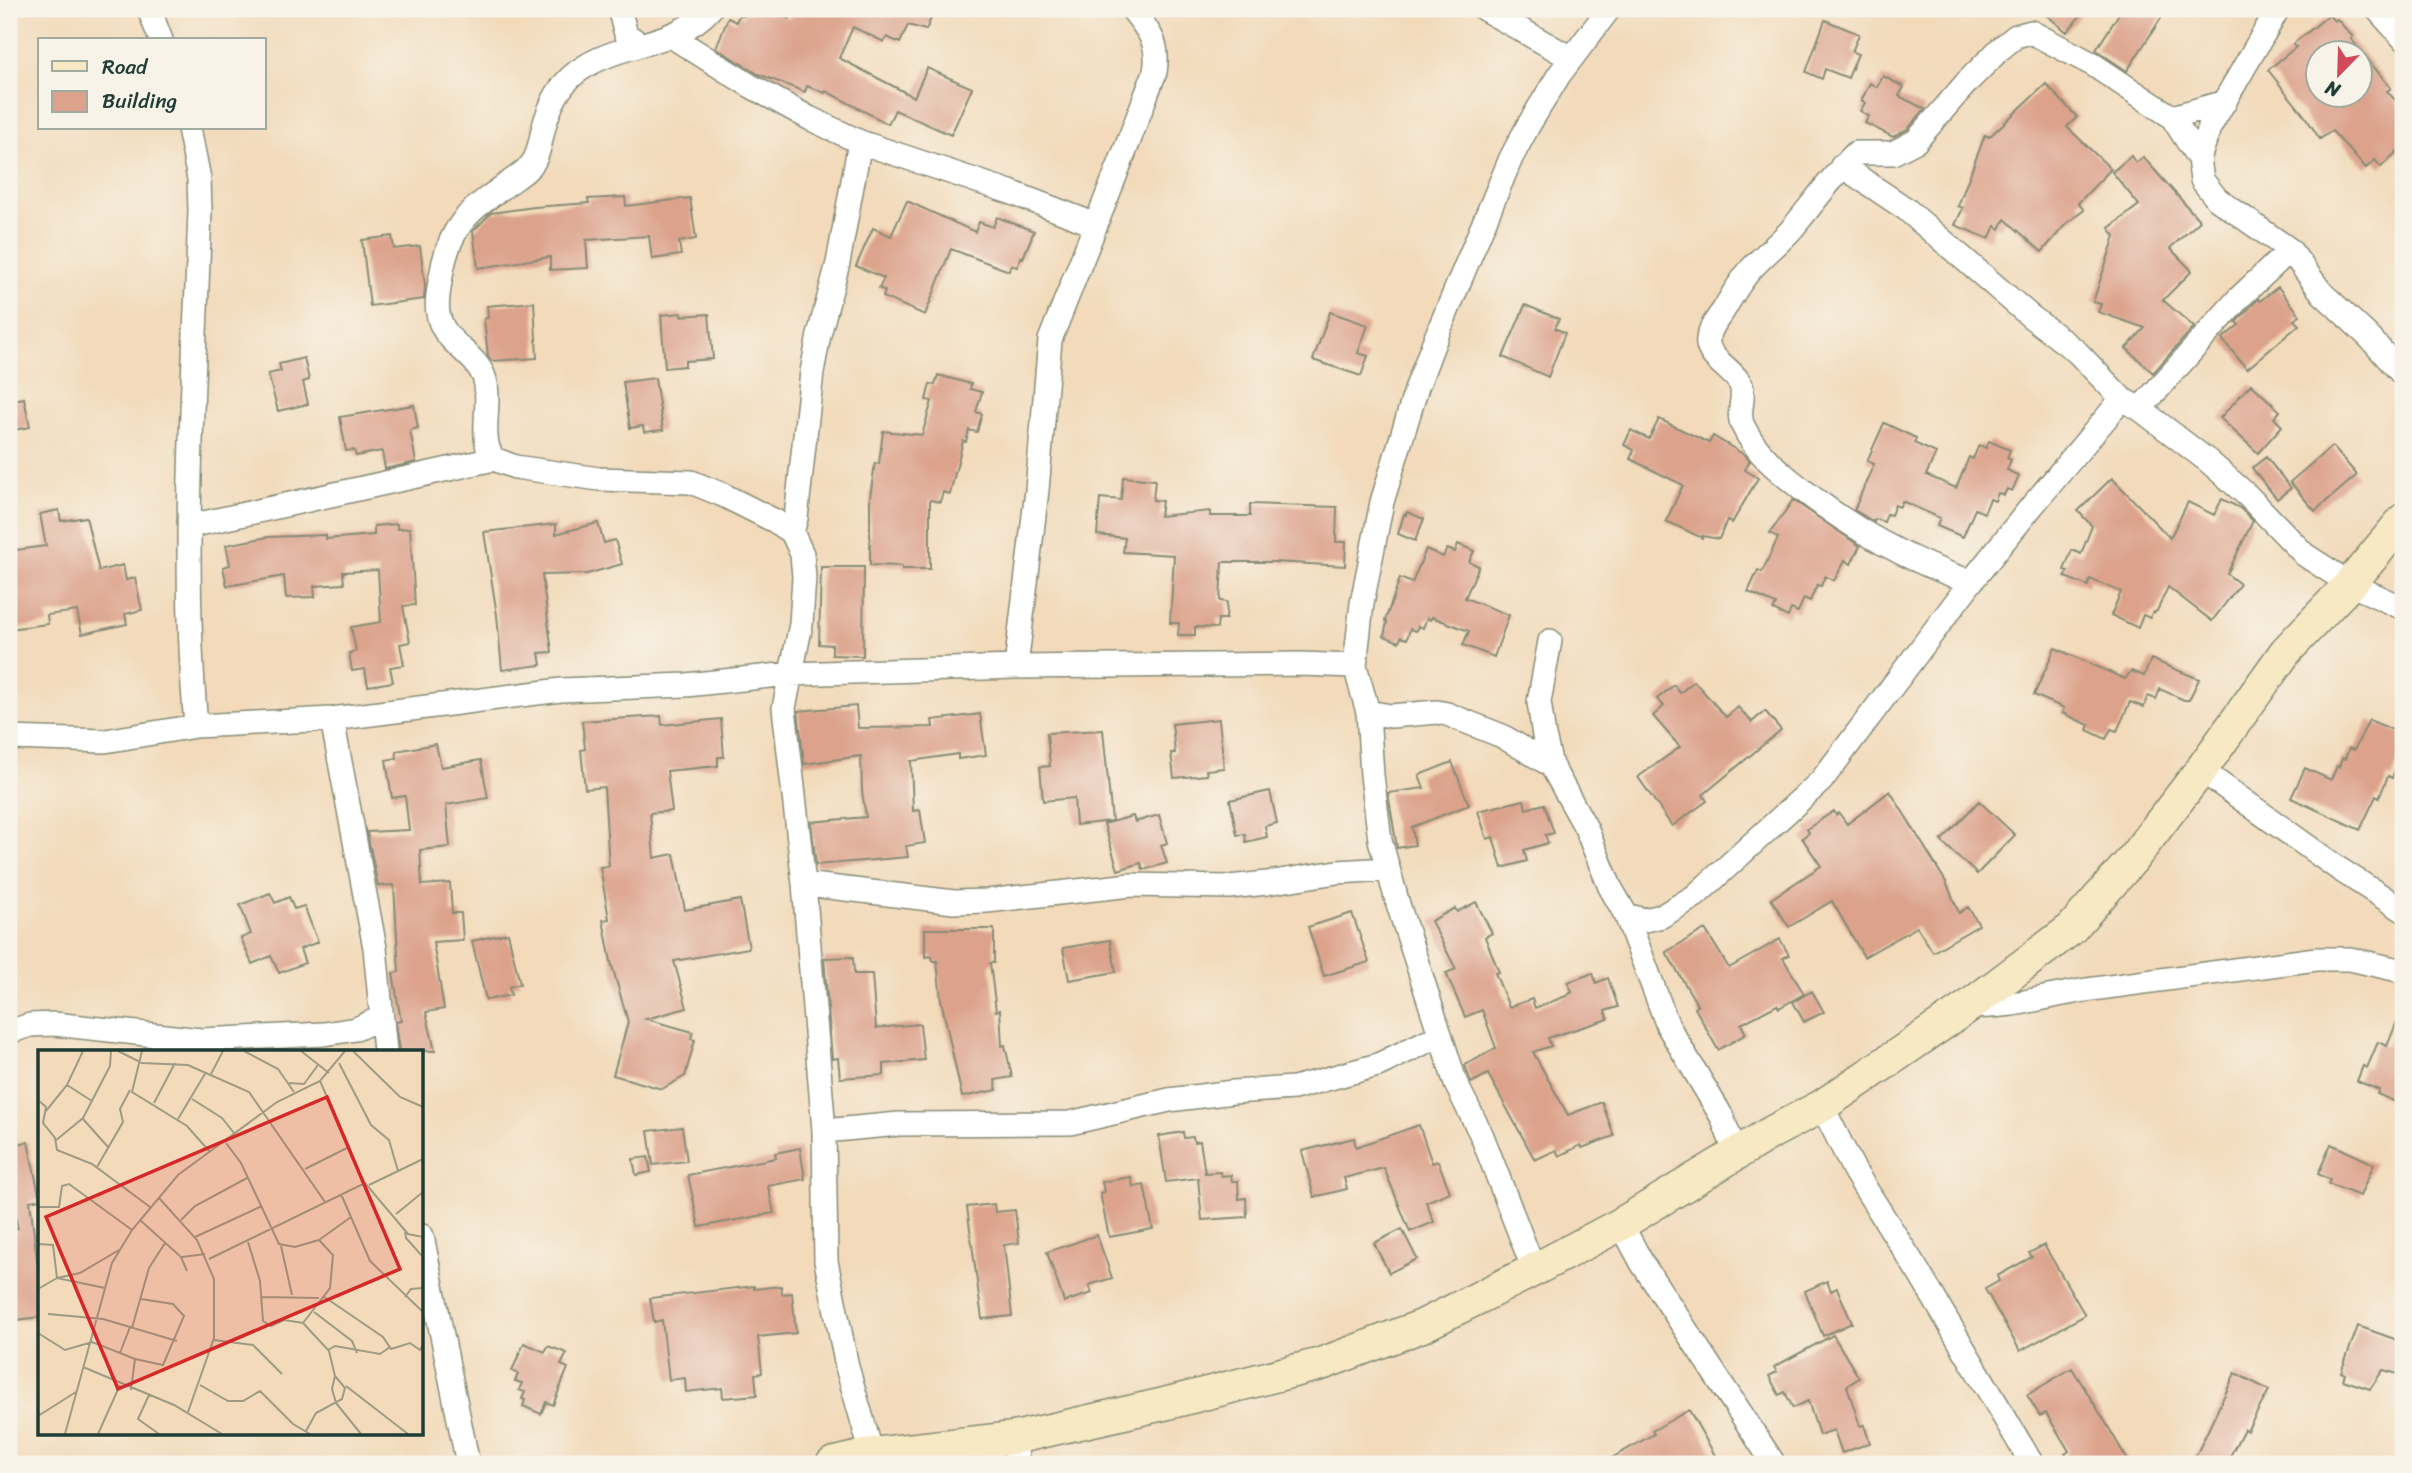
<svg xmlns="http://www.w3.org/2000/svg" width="2412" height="1473" font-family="Sriracha,sans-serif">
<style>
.building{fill:#dca28b;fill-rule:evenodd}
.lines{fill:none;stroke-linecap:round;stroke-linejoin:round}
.street-casing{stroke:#888c77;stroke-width:26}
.secondary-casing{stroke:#888c77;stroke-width:35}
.street{stroke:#fff;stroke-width:23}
.secondary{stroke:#f6e9c3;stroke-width:32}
.inset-road{fill:none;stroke:#9e9b84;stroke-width:2}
.view{fill:#d62828;fill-opacity:0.15;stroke:#d62828;stroke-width:3.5}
.inset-edge{fill:none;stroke:#1f3d34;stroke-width:3.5}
</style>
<rect width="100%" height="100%" fill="#f7f3e8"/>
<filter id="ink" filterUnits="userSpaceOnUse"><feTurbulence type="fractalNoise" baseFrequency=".0143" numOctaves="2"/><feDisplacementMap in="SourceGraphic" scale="14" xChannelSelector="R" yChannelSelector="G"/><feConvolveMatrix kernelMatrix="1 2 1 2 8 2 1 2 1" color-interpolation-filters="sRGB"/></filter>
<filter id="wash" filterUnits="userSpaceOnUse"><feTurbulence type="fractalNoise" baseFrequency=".00686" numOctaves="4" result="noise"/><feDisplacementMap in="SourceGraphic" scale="28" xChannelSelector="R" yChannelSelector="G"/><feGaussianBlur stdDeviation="1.57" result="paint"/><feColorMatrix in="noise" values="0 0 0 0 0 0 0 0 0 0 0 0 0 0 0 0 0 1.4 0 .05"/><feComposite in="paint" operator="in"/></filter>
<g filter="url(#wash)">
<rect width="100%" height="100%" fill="#f2daba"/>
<g id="blocks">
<!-- building -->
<path class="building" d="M752 9H766L789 19 794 9H935L926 30 908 25 900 43 887 37 884 42 853 27 839 58 914 97 927 68 972 88 951 135 895 110 888 124 826 91 825 93 807 86 805 92 758 74 716 48 728 18 736 22 739 15 744 16 745 12 749 14Z
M2039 9H2086L2067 32Z
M2122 9H2167L2127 71 2096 50Z
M2329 15 2334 21 2337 19 2353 37 2351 39 2391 88 2387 91 2403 109V146L2381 167 2375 160 2366 168 2332 131 2320 139 2304 115 2268 70 2296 47 2293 44ZM2318 52H2360V94H2318Z
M1825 20 1859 34 1852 52 1858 54 1848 78 1825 69 1822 79 1806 72Z
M1883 76 1904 87 1899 96 1925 109 1907 130 1893 137 1865 123 1869 116 1860 111 1865 103 1861 101 1870 83 1877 87Z
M2046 84 2077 117 2067 127 2111 169 2078 203 2084 210 2066 224 2042 252 2005 219 2000 229 1995 226 1989 239 1955 225 1963 208 1958 206 1985 135 1989 137Z
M2131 156 2136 163 2143 157 2200 221 2170 248 2192 271 2163 300 2194 327 2153 373 2126 348 2145 328 2098 312 2101 304 2093 302 2115 236 2109 228 2139 205 2112 172Z
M625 197 626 206 690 198 696 239 679 242 681 255 652 259 649 236 586 240 588 268 550 270V257L478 268 473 231 491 213 534 207 589 203 588 199Z
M907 201 975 232 979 222 993 227 997 217 1034 231 1023 258 1021 257 1017 267 1011 265 1009 271 951 249 925 315 883 297 885 291 879 288 884 278 856 266 873 228 891 236Z
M392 236 394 249 420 246 425 285 424 299 370 306 362 240Z
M2278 287 2300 315 2294 320 2299 325 2247 369 2222 339 2239 325 2236 322 2258 299 2260 301Z
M534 302 537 358 492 361 488 356 484 319 488 318 487 306Z
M1525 305 1559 319 1555 328 1565 333 1548 377 1503 357Z
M1330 312 1368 325 1358 353 1368 356 1361 376 1313 360Z
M681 313V316L709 314 713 359 685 361V366L665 368 661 315Z
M304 358 309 380 303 382 308 404 278 411 268 374 281 371 279 364Z
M938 375 971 384 970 389 982 392 976 412 982 414 977 432 969 430 966 442 963 441 950 494 943 492 940 502 930 500V569H902V566L870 565V497L875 463 879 464 883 431 922 435 932 401 926 400 930 384 935 385Z
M655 378 663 430 644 432 643 426 630 428 623 382Z
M2251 384 2280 411 2274 418 2282 426 2258 453 2220 418Z
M24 398 30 427 9 431V401Z
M414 405 418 428 410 430 416 462 385 469 382 451 356 456 354 450 346 451 340 417Z
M1659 419 1709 443 1713 436 1743 454 1750 461 1745 470 1758 478 1732 523 1727 520 1719 539 1702 536V538L1666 521 1683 485 1630 459 1634 450 1624 445 1631 430 1649 439Z
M1884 423 1916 438 1914 443 1936 453 1926 475 1956 488 1969 457 1973 459 1979 445 1986 448 1989 441 2010 450 2007 458 2011 460 2007 470 2019 476 2012 491 2007 489 2004 495 1998 493 1995 501 1990 499 1984 513 1975 509 1963 537 1937 526 1940 518 1902 501 1900 507 1895 505 1891 515 1887 514 1884 522 1875 519 1874 522 1854 510 1874 464 1867 461Z
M2332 446 2357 475 2315 511 2290 482Z
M2266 457 2291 488 2277 499 2252 468Z
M1123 477 1155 480 1153 500 1162 501 1160 516 1210 511V516H1250V504L1337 507 1336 542H1346L1345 566 1274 562H1222L1220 601 1227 602 1226 619H1218L1217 628 1195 627V635H1178L1179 623H1170L1174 555 1123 552 1125 538 1097 535 1100 498 1121 500Z
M2112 478 2170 538 2188 502 2214 515 2222 499 2240 508 2253 521 2227 574 2240 584 2212 621 2168 587 2157 611 2152 613 2150 618 2143 615 2138 628 2111 615 2121 592 2090 579 2088 586 2065 577 2068 571 2064 570 2072 550 2081 554 2092 526 2078 511Z
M1793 500 1860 546 1851 564 1845 560 1834 581 1825 576 1821 586 1817 585 1810 601 1804 598 1798 612 1791 609 1788 617 1773 610 1776 604 1748 592 1758 570 1762 572 1778 538 1770 533Z
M59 510 61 521 86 517 99 571 123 565 126 580 135 578 142 610 125 614 127 624 82 634 77 611 47 615 48 624 9 629V551L46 546 40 514Z
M1407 512 1424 519 1415 541 1398 534 1404 514 1406 515Z
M598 523 604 543 615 540 622 564 587 574 542 575 552 652 539 653 541 665 502 670 497 615 484 532 556 524V534Z
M397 524V529L410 528 415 605 403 606 410 642 400 644 404 665 390 667 393 682 368 686 365 669 352 671 349 653 356 651 351 627 381 622 378 570 343 572 344 584 314 586 315 597 286 598 284 576 227 586 223 567 230 565 226 545 268 537 326 535V539L374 535V526Z
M1458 544 1474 551 1469 562 1479 566 1465 598 1509 615 1494 657 1463 645 1469 631 1432 617 1430 620 1427 618 1423 628 1418 626 1416 631 1410 629 1407 639 1401 637 1399 642 1384 636 1387 622 1385 621 1400 578 1412 583 1426 549 1443 557 1447 549 1455 552Z
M821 567H864L863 656 832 655V645L819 644Z
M2055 648 2125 679 2131 671 2144 676 2151 659 2199 679 2189 700H2184L2160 689 2156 699 2148 696 2144 707 2130 702 2117 731 2111 729 2106 739 2087 730 2089 725 2062 713 2064 708 2034 695Z
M1694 681 1726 717 1738 707 1752 722 1765 711 1781 730 1703 795 1707 801 1672 826 1638 777 1680 747 1653 716 1664 706 1657 699 1674 685 1680 693Z
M856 706 858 728 933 727 932 720 980 714 986 755 958 759V754L911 761 913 811 920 810 925 843 906 846 908 857 816 865 811 822 866 817 862 791 861 756 804 764 798 711Z
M661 716 662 725 721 719 724 757H718V766L667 771 672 811 650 813 654 858 674 854 685 910 740 900 749 948 674 961 687 1008 646 1019 693 1032 691 1039 695 1040 685 1076 662 1089 613 1075 628 1022 611 962 603 920 609 919 600 867 609 866 604 787 585 789 581 750 585 749 582 721Z
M1219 719 1224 768 1206 770 1207 775 1174 778 1171 753H1175L1172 724Z
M2369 720 2403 734V750L2392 778 2388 776 2379 798 2376 796 2360 830 2291 798 2305 768 2331 780 2337 766 2339 767 2342 758 2345 759 2349 748 2354 750Z
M1103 730 1112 821 1076 825 1074 798 1043 801 1040 767 1050 766 1047 733Z
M436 744 441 767 481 760 488 798 446 805 450 847 420 850 422 885 450 883 452 913H461L463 940 433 942 444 1009 426 1012 435 1051H399L396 1022 401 1021 393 973 399 972 394 885 378 886 367 832 409 830 405 796 392 798 386 760 397 758 396 751Z
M1452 762 1469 805 1412 827 1415 845 1397 848 1388 793 1424 788 1419 775Z
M1270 791 1277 823 1265 826 1267 837 1246 842 1245 834 1237 835 1230 800Z
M1890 791 1946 882 1959 913 1968 907 1979 925 1933 952 1917 927 1864 957 1832 901 1789 927 1771 899 1821 866 1802 838 1809 833 1807 829 1834 811 1836 815 1839 813 1847 824Z
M1524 800 1526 809 1544 804 1554 833 1545 835 1548 843 1524 850 1527 861 1502 868 1493 837 1487 839 1478 811Z
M1979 801 2015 835 1977 874 1941 841Z
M1159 815 1167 843 1161 845 1167 863 1143 870 1141 863 1118 870 1104 824 1133 816 1135 822Z
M270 893 275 903 289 897 294 909 304 906 318 942 300 949 305 963 279 973 271 956 252 964 241 938 251 934 240 905Z
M1476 902 1492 933 1485 937 1499 972 1495 973 1509 1007 1532 999 1535 1008 1566 996 1572 992 1568 982 1593 973 1596 983 1608 978 1618 1007 1605 1011 1608 1019 1548 1038 1551 1046 1533 1052 1568 1115 1602 1102 1614 1136 1582 1148 1581 1145 1559 1156 1556 1150 1535 1160 1488 1074 1471 1083 1465 1065 1496 1048 1482 1010 1465 1017 1446 973 1456 969 1431 921 1455 908 1457 912Z
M1352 913 1369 962 1324 976 1308 927Z
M925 929H994V963H990L996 1011 1000 1010 1002 1046 1005 1045 1012 1077 995 1080 997 1090 962 1097 941 1000 937 961H933L932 956 925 957Z
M1705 929 1729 968 1780 939 1789 955 1783 958 1804 994 1779 1008 1777 1005 1741 1024 1746 1034 1718 1050 1695 1008 1698 1006 1666 952Z
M508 933 520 984 509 987 511 995 486 1000 472 941Z
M1110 940 1116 972 1069 980 1063 948Z
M853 957 854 974H872L876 1028 920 1024 924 1060 884 1064V1075L840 1078 838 1058 832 1059 824 958Z
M1812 991 1824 1012 1804 1022 1793 1002Z
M2403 1007V1105L2377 1094 2379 1090 2357 1081 2363 1066 2367 1068 2378 1042 2387 1046Z
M1419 1125 1432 1163 1438 1161 1450 1192 1426 1202 1434 1222 1410 1232 1384 1168 1344 1178 1347 1189 1314 1197 1302 1151 1354 1138 1356 1147Z
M682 1127 687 1161 653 1165 648 1131Z
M1183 1132 1184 1138 1193 1137 1194 1142 1200 1141 1205 1173 1220 1172 1221 1176 1231 1175 1232 1181H1238L1239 1199 1246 1198 1247 1217 1202 1220 1198 1178 1166 1182 1159 1136Z
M28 1142 40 1199 30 1201 40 1284V1317L9 1321V1230L18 1228 9 1184V1145Z
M2331 1144 2374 1164 2360 1196 2328 1184 2330 1180 2318 1174Z
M800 1148 805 1179 768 1186 774 1213 699 1227 688 1175 776 1158 775 1153Z
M648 1157 651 1172 636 1175 633 1159Z
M1131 1177 1133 1187 1144 1185 1153 1229 1109 1237 1100 1193 1104 1192 1102 1182Z
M994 1204 995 1212 1015 1210 1019 1243 1004 1245 1012 1316 982 1319 967 1207Z
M1402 1229 1417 1259 1389 1273 1374 1243Z
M1097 1235 1112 1278 1089 1285 1092 1293 1064 1302 1047 1252Z
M2044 1245 2085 1315 2020 1351 1985 1289 1999 1281 1997 1276 2032 1257 2029 1253Z
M1827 1281 1831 1291 1837 1288 1852 1323 1823 1336 1805 1291Z
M754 1286V1289L781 1286 782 1294 792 1293 796 1333 758 1337 762 1373 755 1374 757 1395 723 1398 722 1388 686 1392 685 1378 669 1380 662 1320 654 1322 650 1298Z
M2358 1326 2403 1342V1361L2398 1374 2383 1370 2370 1389 2343 1380 2345 1374 2341 1372Z
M1833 1335 1859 1378 1847 1386 1860 1426 1864 1425 1870 1443 1842 1453 1834 1430 1819 1435 1808 1401 1793 1408 1785 1392 1779 1395 1769 1376 1777 1372 1774 1367Z
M524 1343 545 1352 548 1346 567 1353 561 1365 568 1368 553 1405 546 1402 541 1414 523 1406 525 1400 522 1399 525 1392 519 1390 522 1383 515 1381 518 1374 512 1371Z
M2072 1368 2106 1423 2130 1464H2071L2065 1454 2069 1451 2046 1413 2040 1416 2027 1395Z
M2235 1373 2269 1390 2247 1431 2244 1429 2226 1464H2192Z
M1689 1410 1720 1464H1601L1654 1434 1652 1431Z"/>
</g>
</g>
<g filter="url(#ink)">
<use href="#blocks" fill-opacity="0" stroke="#888c77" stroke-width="2"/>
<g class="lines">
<!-- street casing -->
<g class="street-casing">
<path id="street" d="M149 9 161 40
M619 9 626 34 640 44
M710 9C678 45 625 42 586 66 561 80 550 103 543 130 541 140 539 152 534 161 528 171 515 178 506 185 467 212 449 227 441 276 439 289 435 305 439 318 446 344 475 353 484 377 493 401 477 440 494 459L515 467 599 479 691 482 723 495 775 521 792 532 802 554 804 577 801 624 784 708 804 884 824 1131 826 1261 847 1367 872 1454
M1484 9 1571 58
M2278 9 2209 128 2199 159 2202 180 2217 199 2290 250
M2377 9 2403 38
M671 36 749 85 809 118 860 142 1010 192 1096 225
M2172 117 2225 102
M189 128 199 179 200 210C194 382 181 555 196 726
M1842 166 1906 209 2030 316 2077 352 2122 399 2140 409 2208 461 2248 496 2305 555 2350 584 2403 608
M2140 409 2239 298 2290 250 2322 293 2369 337 2403 375
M190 526 494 459
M792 532 796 518 812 372 819 335 838 263 860 142
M1971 582C1908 560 1857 532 1804 491 1780 472 1757 455 1743 426 1736 412 1746 399 1741 385 1734 369 1705 358 1708 339 1710 328 1717 319 1723 311 1732 296 1741 279 1753 267 1765 254 1779 243 1791 230 1813 204 1832 176 1856 153H1893L1916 141 1967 82 2000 49 2016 36 2031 32 2092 64 2172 117 2199 159
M1550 641 1539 702 1544 736 1551 765 1586 828 1610 887 1626 915 1668 1026 1722 1117 1736 1154
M1016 667 1037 490 1050 340 1123 156 1155 72C1160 42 1149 32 1132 9
M1368 712 1391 716 1437 712 1447 714 1502 736 1551 765
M332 719 375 948 385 1051
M9 738 105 741 196 726 332 719 561 690 686 685 789 674 1016 667 1300 664 1355 666
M2201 770 2339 869 2403 910
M804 884 954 902 987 901 1131 885 1229 887 1267 883 1337 872 1388 869
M1626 915 1645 920 1662 916 1695 896 1821 781 1971 582 2032 506 2122 399
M1969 1006C2009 1009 2046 996 2086 990 2163 979 2240 969 2316 959H2350L2403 971
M9 1032 30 1025 54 1024 201 1040 324 1034 356 1029 380 1018
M1822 1106 1855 1172 1919 1273 2032 1464
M824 1131 899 1124 1070 1123 1169 1100 1233 1092 1294 1088 1378 1065 1440 1035
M1621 1224 1642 1263 1774 1464
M422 1236 468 1464
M1534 1270 1482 1136 1456 1084 1398 904 1380 840 1372 775 1368 712 1355 666 1362 603 1382 502 1417 387 1434 342 1511 158 1528 126 1559 75 1609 9
M1014 1438 1018 1464"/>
</g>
<!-- secondary casing -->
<g class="secondary-casing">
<path id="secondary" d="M832 1464 872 1454 1014 1438 1164 1404 1321 1364 1422 1326 1534 1270 1621 1224 1772 1132 1822 1106 1969 1006 2071 929 2131 861 2201 770 2286 651 2350 584 2403 520"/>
</g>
<!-- street -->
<use href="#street" class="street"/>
<!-- secondary -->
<use href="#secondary" class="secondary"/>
</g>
</g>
<!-- overview -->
<g transform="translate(38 1050)">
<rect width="385" height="385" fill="#f2daba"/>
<path class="inset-road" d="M80 1 104 13 150 15 211 42 287 152M104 1 94 42 149 76 172 102M206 1 240 19 256 42M263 1 291 23M315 1 362 47 385 57M301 13 333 75 351 90 360 121M173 24 185 1M251 33 266 34 280 15M29 35 54 51M154 49 184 68 196 83M0 50 8 57 5 73 17 88 19 100 54 114 112 157M116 53 137 13M8 61 29 35 45 1M45 69 70 97M140 69 168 22M17 91 45 68 72 16 73 1M188 93 203 113 241 194 257 197 281 190 295 205 292 238 265 273 246 270 233 276 225 271 222 231 210 192M59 117 85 72 82 59 92 40M267 119 311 97 282 31M331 135 385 109M303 144 332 211 385 262M121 148 159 190 176 229V288L150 362M0 157H21L24 136 31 134 94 180M358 164 385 142M102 170 143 207 149 221M143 170 157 156 209 128M367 180 368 188 385 207M157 187 224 156M281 190 313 167M0 194 15 195 19 228 42 223 81 200M243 196 254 245M144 207 167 204M171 209 327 133 370 184 385 187M0 239 19 228 67 238M285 246 345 287 353 299 372 293 382 300 385 294M223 247 281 248M367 247 373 239 385 238M276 262 314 291 319 303M10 264 65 269 139 291M265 273 291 301 297 326 307 338 304 349 278 363 268 381M94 278 111 218 127 193M0 283 27 300 54 292 82 303 92 277M176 290 215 295 244 324M290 300 297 296 342 304 352 297M82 303 97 309 93 340M97 309 125 315 146 266 135 254 103 249M45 317 136 355 184 384M297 326 294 339 298 353 323 384M162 335 190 351H205L222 341 255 374 272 384M308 336 370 384M111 345 100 369 121 384M0 366 38 342M27 384 74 213 94 180 140 125 239 52 282 31 307 1M60 384 82 335"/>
<path class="view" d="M289 47 362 219 80 339 8 167Z"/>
<rect width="385" height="385" class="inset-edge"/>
</g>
<!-- margin -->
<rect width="2412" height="1473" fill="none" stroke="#f7f3e8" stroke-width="35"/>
<!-- legend -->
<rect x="38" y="38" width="228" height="91" fill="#f7f3e8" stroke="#a1aaa0" stroke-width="2"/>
<rect x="52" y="61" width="35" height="10" fill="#f6e9c3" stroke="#a1aaa0" stroke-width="2"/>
<text x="102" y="74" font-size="21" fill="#1f3d34">Road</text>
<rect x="52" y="91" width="35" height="21" fill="#dca28b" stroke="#a1aaa0" stroke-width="2"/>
<text x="102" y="108" font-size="21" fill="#1f3d34">Building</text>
<!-- north arrow -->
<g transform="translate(2339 74) rotate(203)"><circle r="33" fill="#f7f3e8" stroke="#a1aaa0" stroke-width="2"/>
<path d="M0-5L12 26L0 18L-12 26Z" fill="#d1495b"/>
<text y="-10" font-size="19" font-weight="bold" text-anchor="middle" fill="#1f3d34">N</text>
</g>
</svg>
